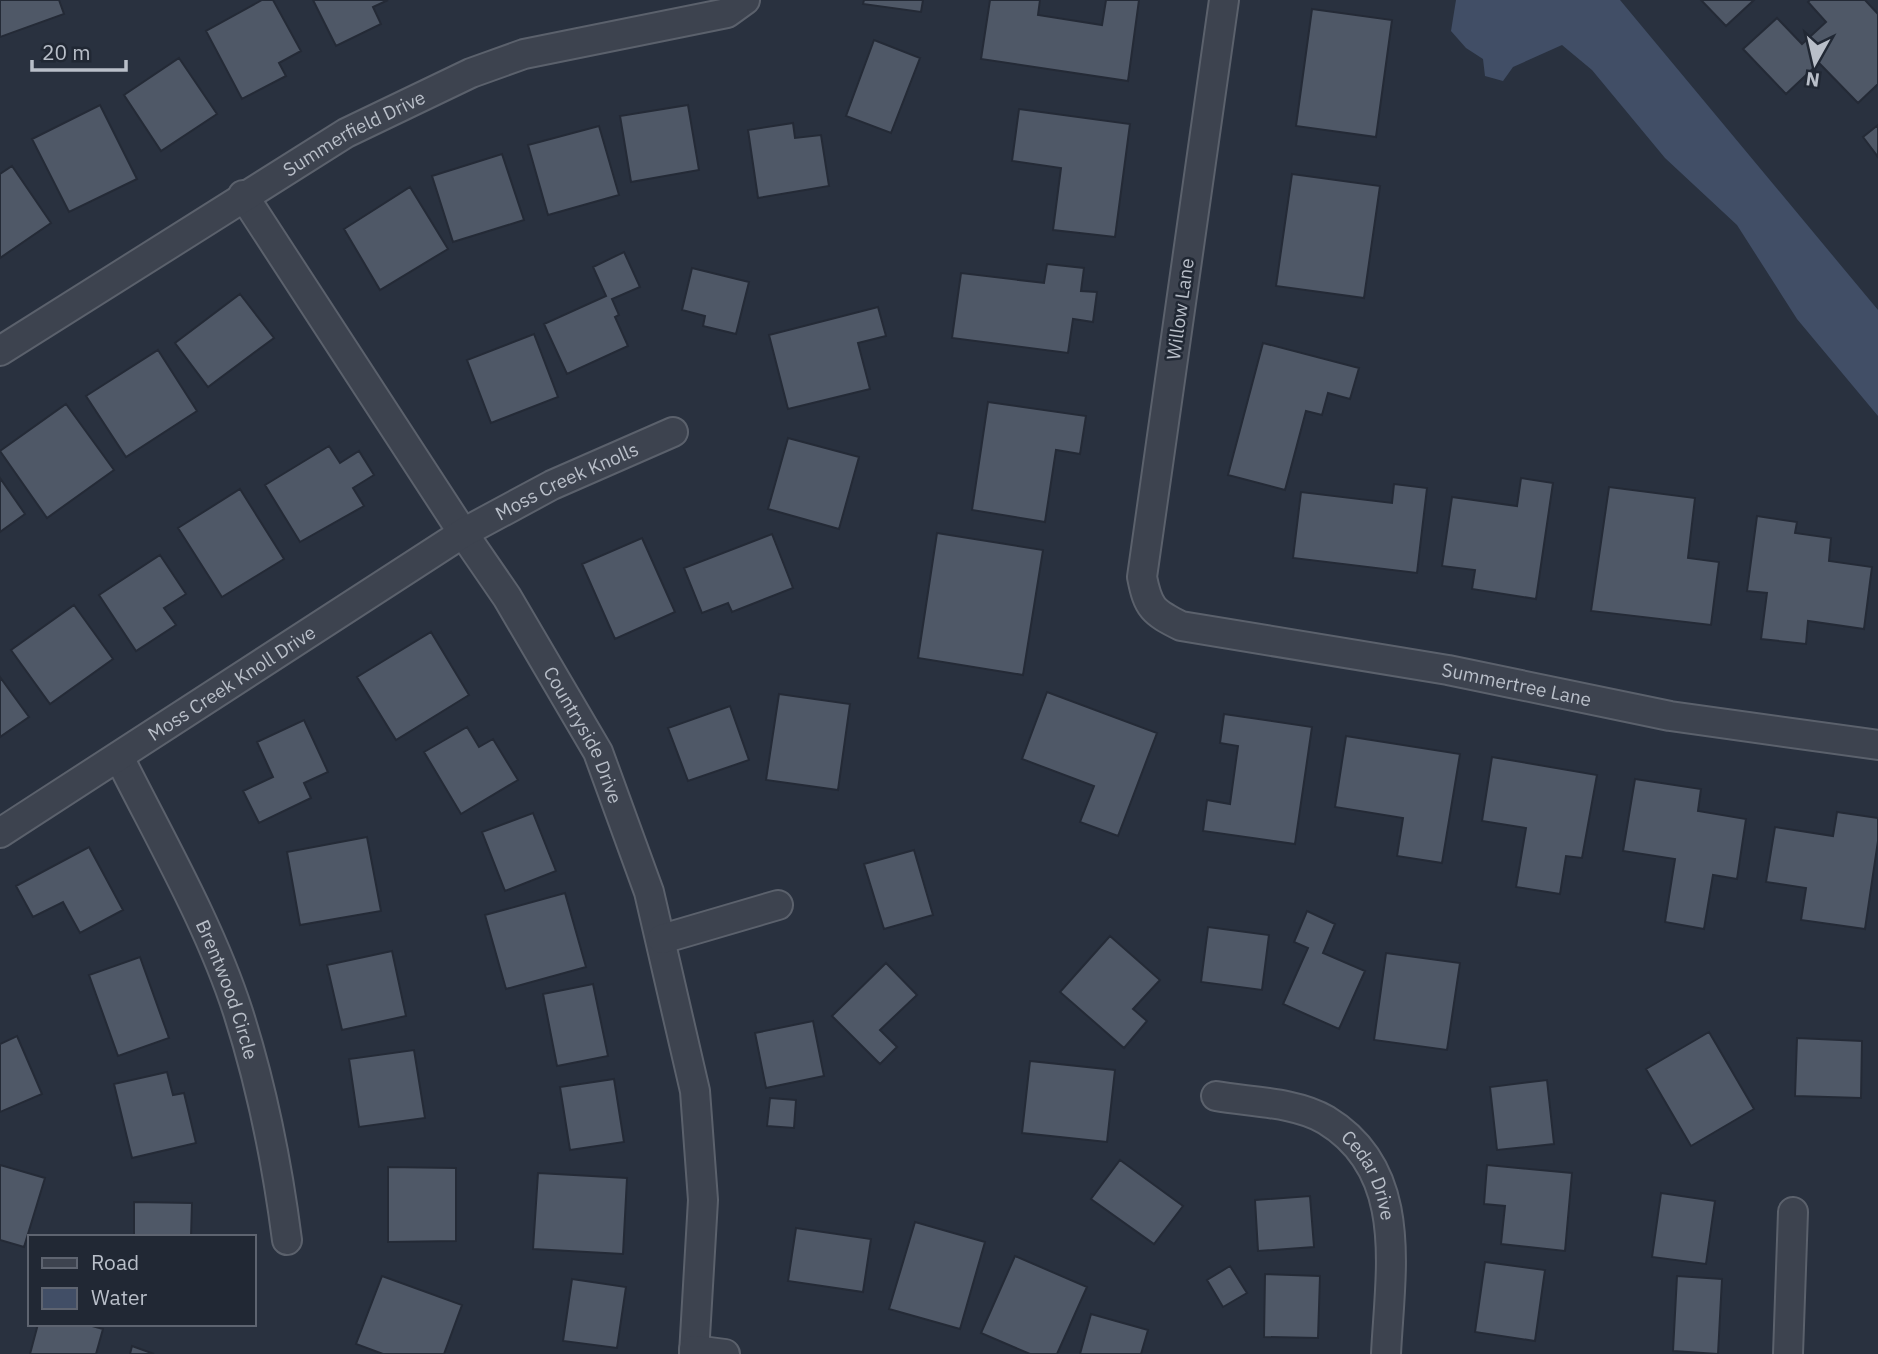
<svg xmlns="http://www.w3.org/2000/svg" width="1878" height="1354" font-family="'IBM Plex Sans',sans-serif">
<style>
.water{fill:#414e66}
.building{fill:#4f5867;stroke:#242a36;stroke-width:2}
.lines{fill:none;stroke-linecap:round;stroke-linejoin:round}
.minor-casing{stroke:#5b616c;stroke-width:32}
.minor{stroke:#3d434f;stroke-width:28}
.labels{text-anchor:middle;stroke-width:5;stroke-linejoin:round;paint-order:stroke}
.street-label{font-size:19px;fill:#b9bfc9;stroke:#212834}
</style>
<rect width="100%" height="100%" fill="#29313f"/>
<!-- water -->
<path class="water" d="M1456 0H1620L1878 310V416L1797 319 1737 225 1665 158 1592 70 1562 45 1513 67 1503 81 1485 76 1483 59 1466 48 1451 31Z"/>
<!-- building -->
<path class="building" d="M0 0H59L64 14 0 37Z
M262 0H273L301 51 279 63 286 76 242 99 206 31Z
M313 0H388L373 7 381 24 336 46Z
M864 0H923L921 12 863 4Z
M990 0H1040L1038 15 1102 25 1106 0H1139L1128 81 981 59Z
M1701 0H1754L1726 26Z
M1810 0H1865L1878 14V84L1858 103 1819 63 1786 94 1743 49 1777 18 1802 44 1826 22 1808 2Z
M1312 9 1392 20 1376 137 1296 126Z
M874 40 920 58 891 133 846 116Z
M179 58 217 114 161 151 124 95Z
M100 105 137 179 69 212 32 139Z
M688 105 699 170 631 182 620 116Z
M1019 109 1130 124 1115 237 1053 230 1061 168 1012 161Z
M793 123 795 138 821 135 829 186 758 198 748 130Z
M1878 125V157L1863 137Z
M599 126 619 195 548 215 528 145Z
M502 154 524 220 453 242 432 176Z
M12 166 51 223 0 258V174Z
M1292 174 1380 186 1364 298 1276 286Z
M410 187 448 249 380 290 344 229Z
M624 252 640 287 612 299 619 315 615 317 628 346 567 374 544 324 606 296 593 267Z
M1047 264 1084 268 1081 291 1097 292 1093 322 1073 319 1068 353 952 338 961 273 1044 283Z
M692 268 749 282 736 334 703 326 705 316 682 310Z
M240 294 274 338 208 387 175 343Z
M878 307 886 336 858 343 870 389 788 409 769 335Z
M534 334 558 397 491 423 467 360Z
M1263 343 1359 368 1350 399 1328 393 1322 415 1306 411 1285 490 1228 475Z
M158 350 197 411 126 457 86 396Z
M988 402 1086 416 1080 454 1056 450 1045 522 972 510Z
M66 404 114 470 47 518 0 451Z
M788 438 859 457 839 529 768 509Z
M329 446 340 463 359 451 374 475 353 488 364 506 300 542 265 485Z
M0 478 25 514 0 532Z
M1521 478 1553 483 1536 599 1472 589 1475 570 1442 566 1452 497 1517 506Z
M1394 484 1427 488 1417 573 1293 558 1301 492 1392 503Z
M1609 487 1695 498 1688 558 1719 562 1711 625 1591 611Z
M240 489 284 559 222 597 178 528Z
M1757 516 1797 522 1795 533 1831 538 1829 561 1872 567 1864 629 1808 621 1806 644 1761 639 1767 593 1747 591Z
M937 533 1043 550 1023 675 918 658Z
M772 534 793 588 732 612 728 603 702 613 684 568Z
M642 538 675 612 615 639 582 564Z
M160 555 186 594 164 608 176 625 136 651 99 595Z
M74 605 113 659 50 704 11 650Z
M431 632 469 695 396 740 357 677Z
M0 677 29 717 0 737Z
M1047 692 1157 733 1118 836 1080 822 1094 786 1022 759Z
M779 694 850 704 838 790 766 780Z
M730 706 749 760 688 781 668 728Z
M1224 714 1312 727 1295 844 1203 831 1207 800 1230 804 1238 746 1220 743Z
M304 720 328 772 304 783 311 798 259 823 243 791 273 777 257 742Z
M467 727 479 747 493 739 518 780 461 814 424 752Z
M1346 736 1460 754 1442 863 1397 856 1403 818 1335 807Z
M1492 757 1597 775 1582 858 1566 856 1560 894 1516 887 1526 828 1482 821Z
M1635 779 1701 789 1698 811 1746 819 1737 879 1713 875 1704 929 1665 922 1675 859 1623 851Z
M1837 812 1878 818V841L1865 929 1801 920 1806 888 1766 882 1775 827 1833 836Z
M533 813 556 871 505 891 482 832Z
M367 837 381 911 300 925 287 852Z
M89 847 123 910 80 933 63 902 33 917 16 886Z
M914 850 933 915 884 929 864 864Z
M565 893 586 967 506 989 485 915Z
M1307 911 1335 924 1323 953 1365 971 1339 1029 1283 1004 1308 948 1294 942Z
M1208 927 1269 935 1262 990 1201 982Z
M1110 936 1160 980 1133 1009 1147 1021 1124 1048 1060 992Z
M392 951 406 1016 342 1030 327 965Z
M1386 953 1460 963 1447 1050 1374 1040Z
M140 957 169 1038 118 1056 89 975Z
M886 963 917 995 880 1030 897 1047 880 1064 832 1016Z
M593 984 608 1056 557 1066 543 994Z
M813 1021 824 1076 766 1088 755 1033Z
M1709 1032 1754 1109 1691 1146 1646 1069Z
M17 1036 42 1094 0 1112V1044Z
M1797 1038 1862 1041 1861 1098 1795 1096Z
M414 1050 425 1118 359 1127 349 1059Z
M1030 1061 1115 1070 1107 1142 1022 1133Z
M167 1072 173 1095 184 1093 196 1143 132 1158 114 1084Z
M614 1079 624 1142 570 1150 560 1087Z
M1547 1080 1554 1144 1497 1150 1490 1087Z
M770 1098 796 1100 794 1128 767 1126Z
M1120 1160 1183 1206 1154 1244 1091 1199Z
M0 1165 45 1178 24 1247 0 1240Z
M1487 1165 1572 1173 1565 1251 1501 1244 1505 1206 1484 1204Z
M388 1167 456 1168V1241L388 1242Z
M538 1173 627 1178 623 1254 533 1249Z
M1661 1193 1715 1201 1706 1264 1652 1257Z
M1310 1196 1314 1247 1258 1251 1255 1200Z
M134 1202 192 1203 191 1237H134Z
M915 1222 985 1242 960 1329 889 1309Z
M796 1228 871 1239 863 1292 788 1281Z
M1015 1256 1087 1287 1057 1354H1030L981 1333Z
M1485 1262 1545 1270 1535 1341 1475 1332Z
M1230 1266 1247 1293 1223 1307 1207 1280Z
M1265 1274 1320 1276 1318 1338 1264 1337Z
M382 1276 462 1305 444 1354H383L356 1344Z
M1677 1276 1722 1279 1718 1354 1673 1351Z
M572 1279 626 1287 617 1348 563 1341Z
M1091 1314 1148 1330 1141 1354H1080Z
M38 1324H85L103 1329 96 1354H30Z
M132 1346 154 1354H130Z"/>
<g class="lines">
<!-- minor casing -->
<g class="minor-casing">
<g id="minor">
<path id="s1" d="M1224 0 1142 577C1148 608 1153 612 1181 626L1448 670 1670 716 1878 745"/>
<path id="s2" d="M243 195 463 533 507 597 598 752 649 892 695 1091 703 1200 694 1354"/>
<path id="s3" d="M0 351 346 133 471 73 524 54 727 13 745 0"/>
<path id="s4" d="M119 757C160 839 210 925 238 1012 262 1087 277 1162 287 1240"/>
<path id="s5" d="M0 833 463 533 552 485 673 432"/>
<path d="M662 939 778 905"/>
<path id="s6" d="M1216 1096C1250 1102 1296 1102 1326 1120 1410 1171 1390 1271 1386 1354"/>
<path d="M694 1350 725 1354"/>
<path d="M1788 1354 1793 1212"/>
</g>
</g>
<!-- minor -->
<use href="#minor" class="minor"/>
</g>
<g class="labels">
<!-- street labels -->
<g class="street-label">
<text dy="7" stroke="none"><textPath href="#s3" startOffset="416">Summerfield Drive</textPath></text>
<text transform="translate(1180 309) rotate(-82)" y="7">Willow Lane</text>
<text dy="7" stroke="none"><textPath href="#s5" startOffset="668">Moss Creek Knolls</textPath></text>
<text dy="7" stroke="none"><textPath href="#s5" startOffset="276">Moss Creek Knoll Drive</textPath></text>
<text dy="7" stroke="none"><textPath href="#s1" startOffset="990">Summertree Lane</textPath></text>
<text dy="7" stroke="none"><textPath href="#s2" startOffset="639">Countryside Drive</textPath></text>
<text dy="7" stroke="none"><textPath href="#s4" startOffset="257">Brentwood Circle</textPath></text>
<text dy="7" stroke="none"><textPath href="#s6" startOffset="186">Cedar Drive</textPath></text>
</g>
</g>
<!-- legend -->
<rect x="28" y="1235" width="228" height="91" fill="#212834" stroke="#5e6470" stroke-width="2"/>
<rect x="42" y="1258" width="35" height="10" fill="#3d434f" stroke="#5e6470" stroke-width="2"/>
<text x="91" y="1270" font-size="21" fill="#b9bfc9">Road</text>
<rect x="42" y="1288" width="35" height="21" fill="#414e66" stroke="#5e6470" stroke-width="2"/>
<text x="91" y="1305" font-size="21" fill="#b9bfc9">Water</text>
<!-- north arrow -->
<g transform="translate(1815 63) rotate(188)" stroke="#212834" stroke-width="5" paint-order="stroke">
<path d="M0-5L12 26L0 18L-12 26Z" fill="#b9bfc9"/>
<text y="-10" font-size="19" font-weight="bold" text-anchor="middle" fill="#b9bfc9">N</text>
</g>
<!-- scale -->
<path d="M32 60v10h94v-10" fill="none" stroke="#b9bfc9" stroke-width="3.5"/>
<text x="42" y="60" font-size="21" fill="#b9bfc9" stroke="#212834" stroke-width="5" paint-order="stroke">20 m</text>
</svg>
